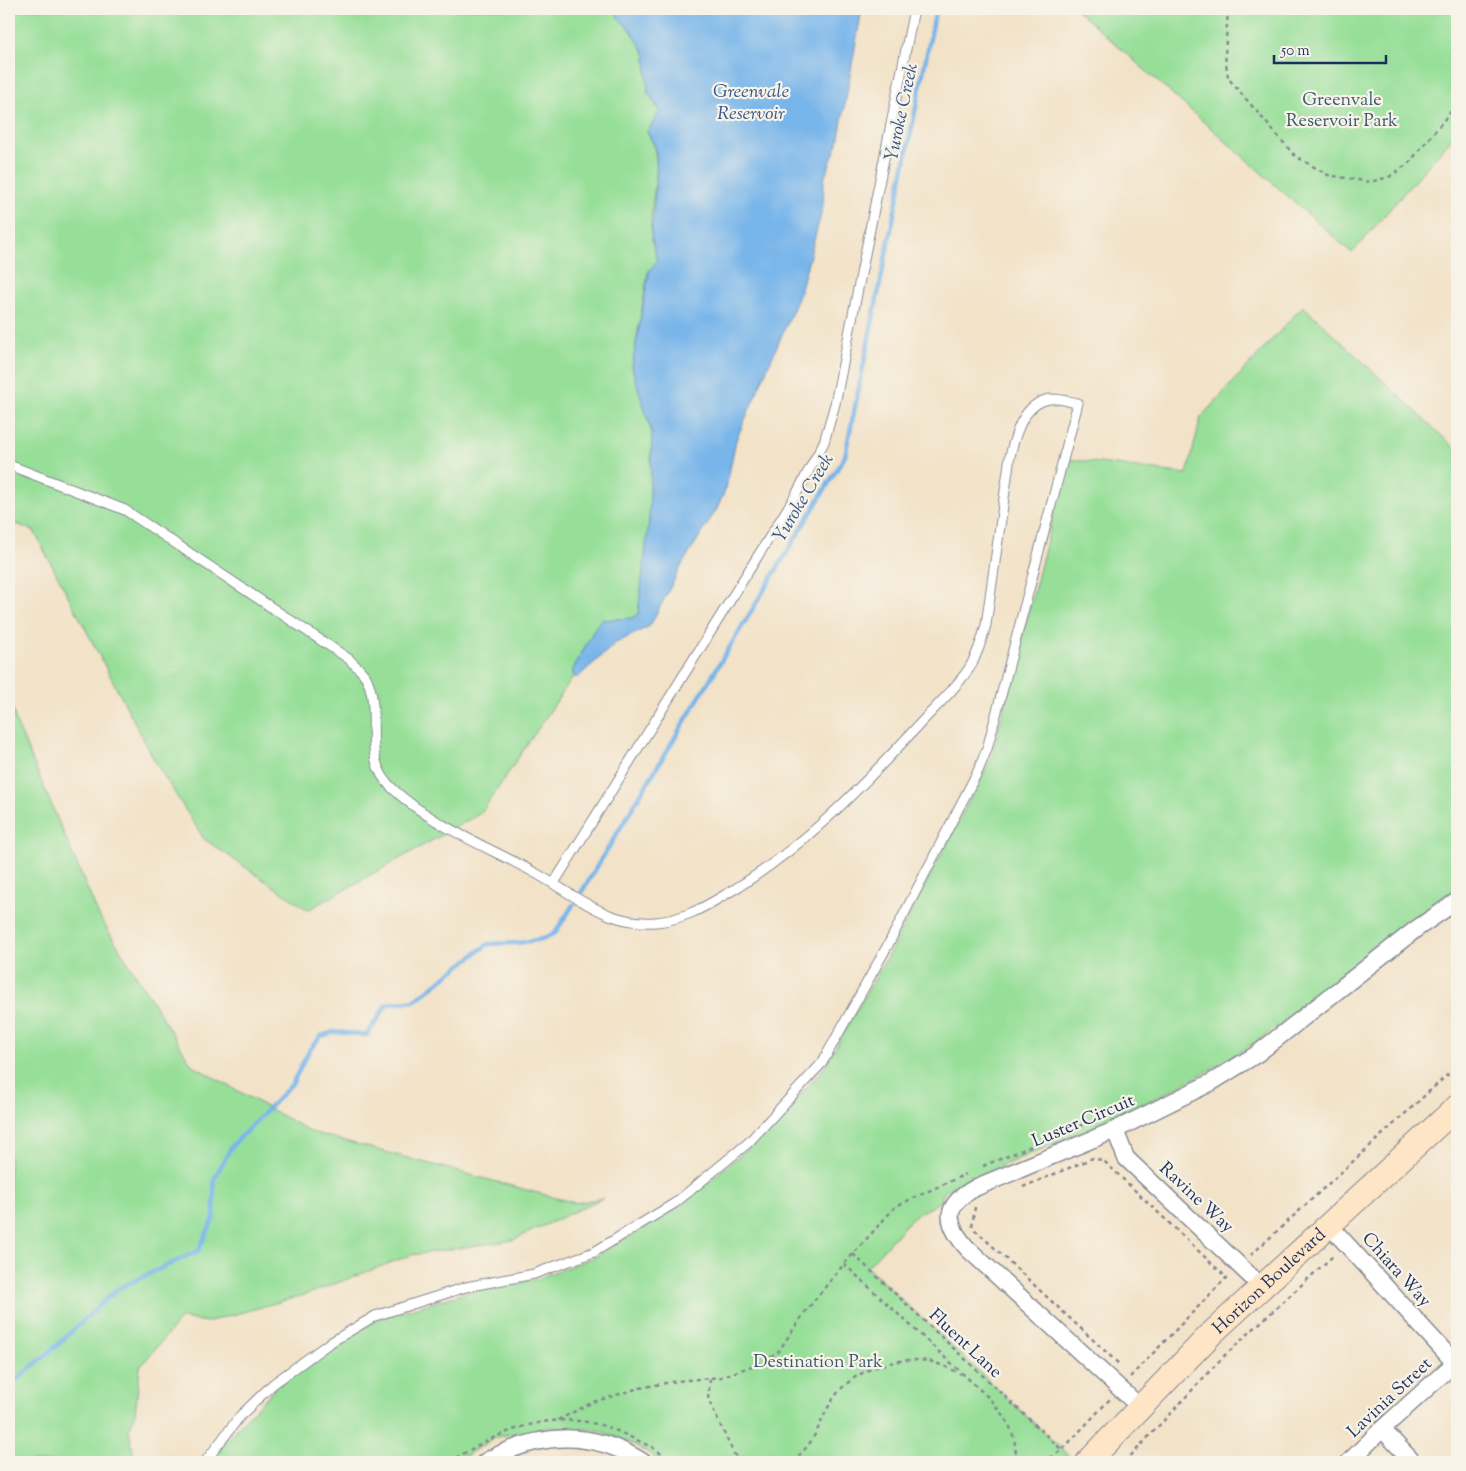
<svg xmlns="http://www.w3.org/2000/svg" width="1466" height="1471" font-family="'Sorts Mill Goudy',serif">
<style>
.green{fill:#97df99;stroke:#59877c}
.water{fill:#78b5ea;stroke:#4a72a4}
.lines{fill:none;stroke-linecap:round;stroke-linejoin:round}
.stream{stroke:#78b5ea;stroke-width:4.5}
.lane-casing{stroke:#868892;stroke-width:11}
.street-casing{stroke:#868892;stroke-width:19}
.secondary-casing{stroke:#868892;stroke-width:26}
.path{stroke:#868892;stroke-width:2.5;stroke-dasharray:4 4;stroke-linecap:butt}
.lane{stroke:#fff;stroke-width:9}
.street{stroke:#fff;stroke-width:16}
.secondary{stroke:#fde5c5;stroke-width:24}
.labels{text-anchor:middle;stroke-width:4.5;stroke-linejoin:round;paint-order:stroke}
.park-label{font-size:18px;fill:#3a5b6d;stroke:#f7f3e8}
.street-label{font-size:18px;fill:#1b2f5e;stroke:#f7f3e8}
.water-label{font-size:19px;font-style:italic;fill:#375788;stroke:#f7f3e8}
</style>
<rect width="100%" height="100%" fill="#f7f3e8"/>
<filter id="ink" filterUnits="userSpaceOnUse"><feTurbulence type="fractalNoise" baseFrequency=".02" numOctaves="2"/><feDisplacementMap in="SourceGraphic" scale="10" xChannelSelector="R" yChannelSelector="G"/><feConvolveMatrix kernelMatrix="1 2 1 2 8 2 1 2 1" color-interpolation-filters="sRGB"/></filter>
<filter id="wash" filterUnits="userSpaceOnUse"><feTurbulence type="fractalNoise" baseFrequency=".0096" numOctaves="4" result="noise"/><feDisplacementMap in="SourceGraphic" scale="20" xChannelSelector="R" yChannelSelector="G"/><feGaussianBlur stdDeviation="1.12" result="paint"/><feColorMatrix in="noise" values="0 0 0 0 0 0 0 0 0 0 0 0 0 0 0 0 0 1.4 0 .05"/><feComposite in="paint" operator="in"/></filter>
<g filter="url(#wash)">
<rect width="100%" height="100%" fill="#f2e2c7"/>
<!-- green -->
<path class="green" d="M9 9H616L618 18 631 30 646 55 648 93 660 111 647 132C667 162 648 200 651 234 652 243 655 252 657 261L648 272 632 367 652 433 649 521 638 614 632 618 596 626 573 670V677L481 813 308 910 204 839 157 765 34 531 9 521Z
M1076 9H1457V132L1352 253Z
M1303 306 1457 450V888C1425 908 1397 933 1367 957 1323 994 1276 1031 1227 1060 1139 1112 1041 1148 948 1189L943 1194 941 1201 913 1217 867 1267 1069 1456 1064 1462H660L649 1453 628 1442 597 1430 549 1427 496 1437 455 1462H210L223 1443 279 1384 379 1318 469 1292 533 1280 597 1256 677 1208 755 1143 824 1068 895 943 991 759 1068 459 1187 474 1201 417Z
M9 693 16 722 99 916 192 1065 311 1132 575 1203 603 1198 513 1240 411 1255 308 1294 207 1322 181 1318 140 1367 135 1414 129 1430 133 1451 129 1462H9Z"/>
<!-- water -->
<path class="water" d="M616 9H862L838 143 824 179 823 207 799 296 736 440 726 488 717 509 683 563 650 626 616 643 578 677H573V670L596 626 601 620 632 618 638 614 649 521 652 433 632 367 649 272 657 261 651 235 657 170 655 145 647 132 660 111 648 93 646 55 631 30 618 18Z"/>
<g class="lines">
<!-- stream -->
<path class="stream" d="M581 893 845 456 936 9
M9 1386 53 1349 117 1289 198 1251 214 1218V1179L232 1146 292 1084 310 1049 321 1036 334 1032 367 1035 387 1004 414 1001 488 944 518 943 542 939 555 933 573 905"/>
</g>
</g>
<g filter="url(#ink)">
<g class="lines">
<!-- lane casing -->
<g class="lane-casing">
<path id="lane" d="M9 465 125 510 349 659C354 665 363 671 367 679 383 716 359 758 393 789 434 827 489 847 537 874 562 888 585 906 612 916 626 921 641 923 656 922 681 920 703 908 723 896 798 853 858 791 916 728 934 708 956 689 970 667 978 653 982 640 986 625L1010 456C1015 435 1023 403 1050 399 1059 398 1070 402 1078 403L987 749 978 771 889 943 822 1063 748 1143 675 1203 594 1252 534 1274 466 1287 375 1316 328 1344 273 1384 240 1416 205 1462
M554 883 794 498 824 442 835 404 914 9"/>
</g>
<!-- street casing -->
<g class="street-casing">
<path id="street" d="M1115 1130 1126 1158 1261 1286
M1329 1225 1455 1363
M1140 1407 968 1249C943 1221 944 1204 977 1187L1115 1130 1212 1082 1257 1054 1416 929 1457 901
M1382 1429 1413 1462
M485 1462C538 1432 591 1429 643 1462
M1349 1462 1382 1429 1457 1361"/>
</g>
<!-- secondary casing -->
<g class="secondary-casing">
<g id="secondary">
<path id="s1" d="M1088 1462 1212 1333 1457 1107"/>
</g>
</g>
<!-- path -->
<path class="path" d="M1228 9 1225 55 1228 78 1295 156 1328 175 1370 182 1389 177 1409 163 1457 104
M983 1166 1100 1118
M1023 1187 1093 1158 1104 1161 1227 1278
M975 1207 972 1227 1120 1365
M853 1254 1062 1450
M1251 1255 1457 1066
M844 1264 989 1398C1009 1422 1016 1431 1016 1462
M1130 1377 1227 1277
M710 1379 708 1399 734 1454 743 1462
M558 1420 593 1402 639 1388 677 1381 721 1377 766 1361 778 1352 805 1312 844 1264 896 1206 966 1174
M615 1430 652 1447 672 1462
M449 1462C499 1432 550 1407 610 1428
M793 1462C800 1454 809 1446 814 1436 822 1422 826 1408 836 1395 855 1369 897 1356 929 1361 940 1364 951 1369 961 1374
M1043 1462 1062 1450 1110 1399
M1125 1462 1223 1357 1333 1256"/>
<!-- lane -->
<use href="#lane" class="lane"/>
<!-- street -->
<use href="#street" class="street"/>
<!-- secondary -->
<use href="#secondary" class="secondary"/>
</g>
</g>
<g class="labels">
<!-- park labels -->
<g class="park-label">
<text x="1342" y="105">Greenvale<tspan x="1342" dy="21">Reservoir Park</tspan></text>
<text x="818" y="1367">Destination Park</text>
</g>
<!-- street labels -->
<g class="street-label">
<text transform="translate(1083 1120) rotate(-23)" y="6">Luster Circuit</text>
<text transform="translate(1197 1197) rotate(43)" y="6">Ravine Way</text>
<text transform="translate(1397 1269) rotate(48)" y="6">Chiara Way</text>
<text dy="6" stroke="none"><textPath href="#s1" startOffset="256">Horizon Boulevard</textPath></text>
<text transform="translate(966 1343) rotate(43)" y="6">Fluent Lane</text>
<text transform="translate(1389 1397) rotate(-43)" y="6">Lavinia Street</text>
</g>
<!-- water labels -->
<g class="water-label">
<text x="751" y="97">Greenvale<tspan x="751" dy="22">Reservoir</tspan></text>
<text transform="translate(900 112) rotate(-78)" y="7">Yuroke Creek</text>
<text transform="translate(802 497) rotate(-59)" y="7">Yuroke Creek</text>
</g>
</g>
<!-- margin -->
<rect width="1466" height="1471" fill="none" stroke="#f7f3e8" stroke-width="30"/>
<!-- scale -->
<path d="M1274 55v8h112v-8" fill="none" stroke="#1b2f5e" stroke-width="2.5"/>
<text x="1281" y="55" font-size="15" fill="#1b2f5e" stroke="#f7f3e8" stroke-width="4" paint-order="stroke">50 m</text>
</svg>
